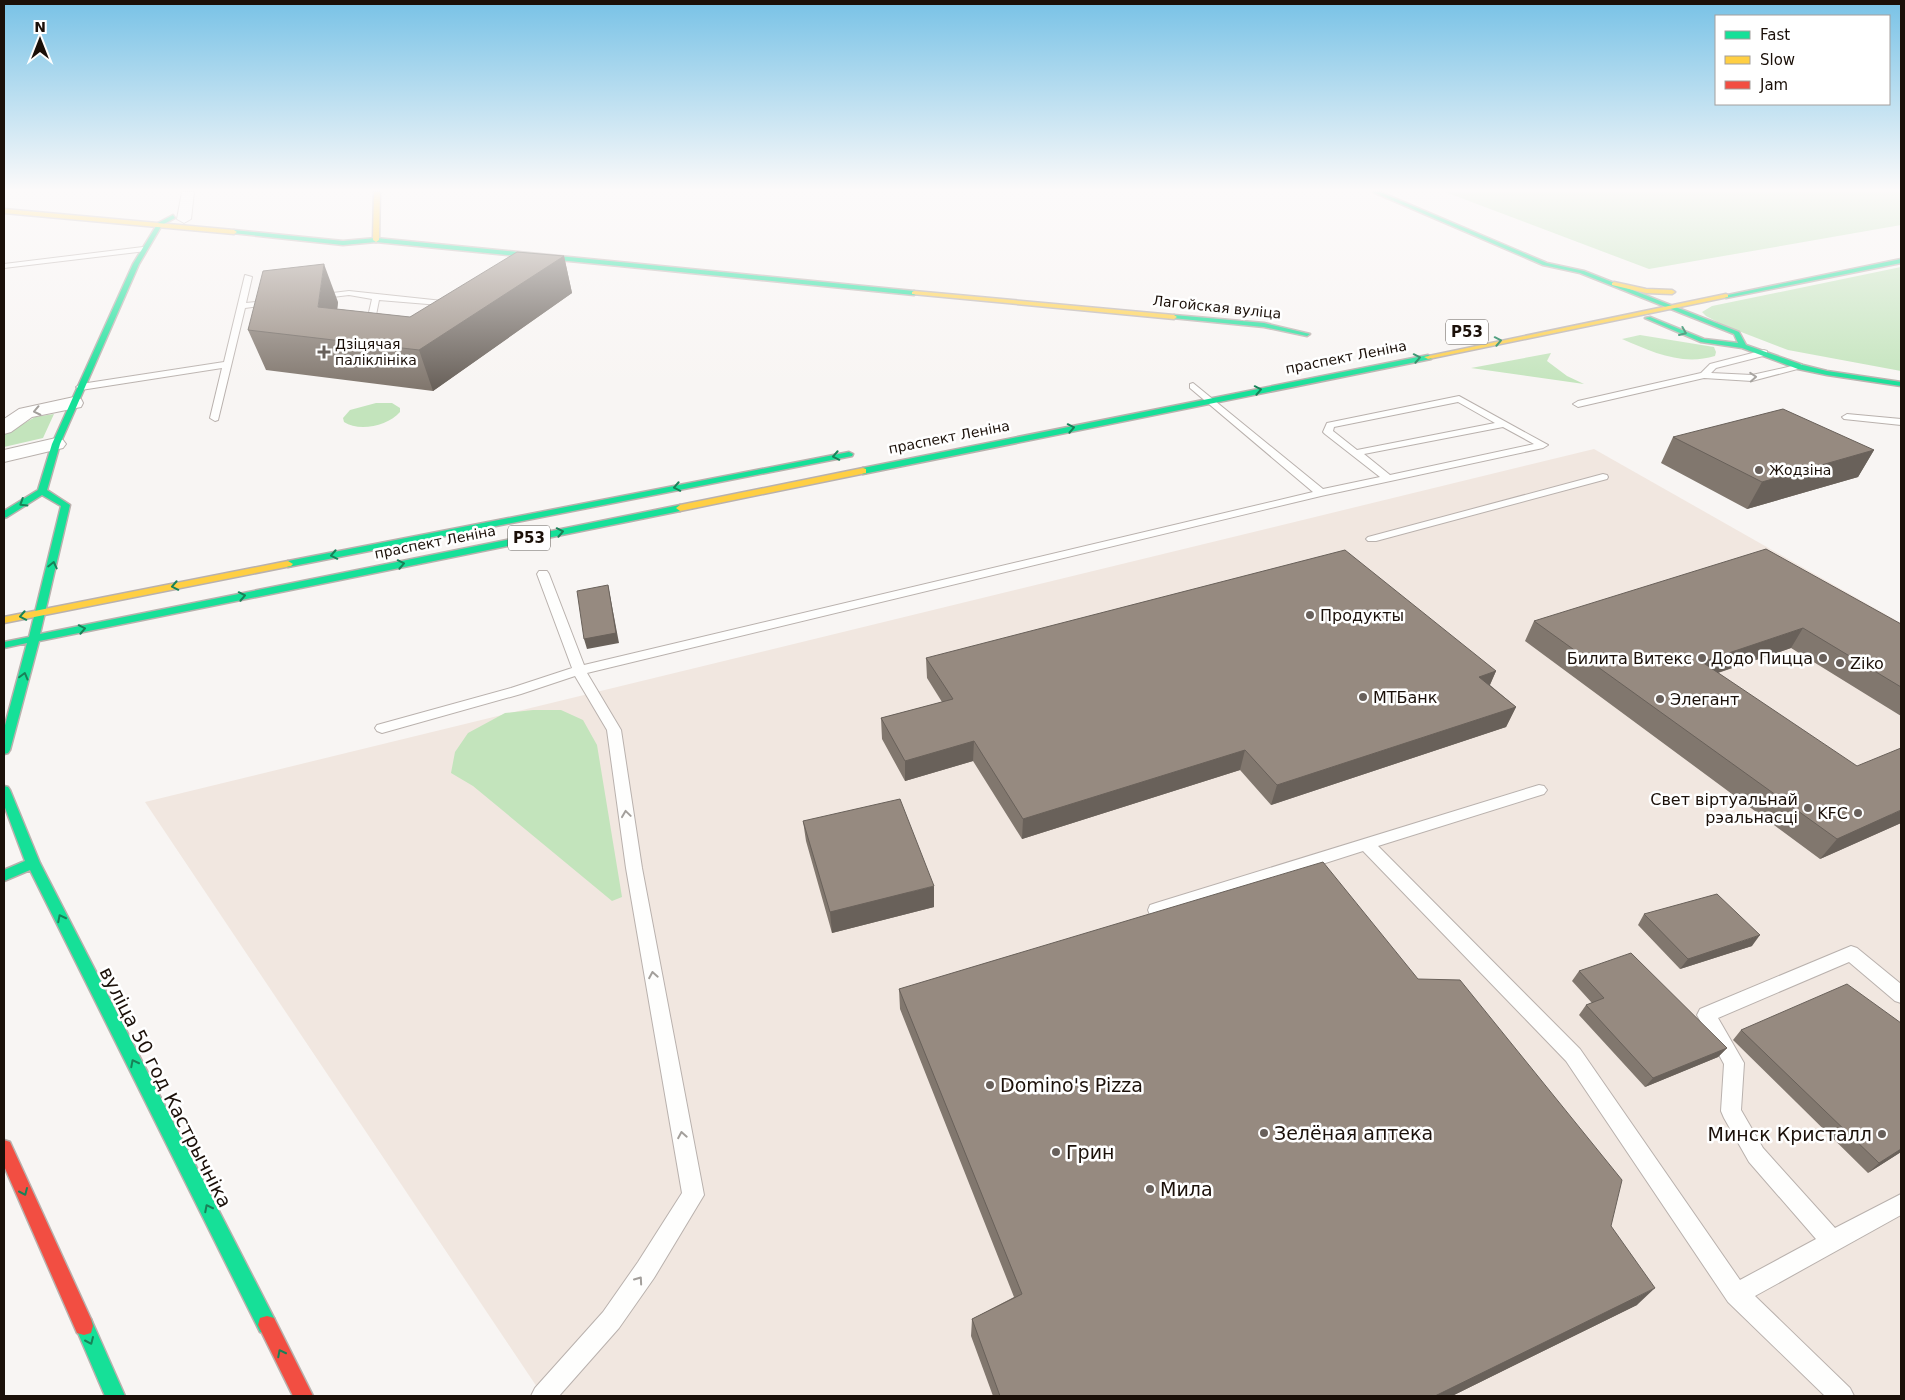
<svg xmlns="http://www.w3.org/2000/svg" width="1905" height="1400" font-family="'DejaVu Sans',sans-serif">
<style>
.built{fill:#f1e7e0}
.green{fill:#c3e4bc}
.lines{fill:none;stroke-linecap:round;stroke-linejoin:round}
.lane-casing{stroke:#b9b1ad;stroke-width:2}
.street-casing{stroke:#b9b1ad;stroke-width:2}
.fast-casing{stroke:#b9b1ad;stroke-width:3}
.slow-casing{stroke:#b9b1ad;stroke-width:3}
.jam-casing{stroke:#b9b1ad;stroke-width:3}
.lane{fill:#fefefd;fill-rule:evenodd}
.street{fill:#fefefd;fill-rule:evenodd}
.fast{fill:#16e098;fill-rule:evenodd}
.slow{fill:#ffcf43;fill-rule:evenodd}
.jam{fill:#f24e42;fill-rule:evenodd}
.wall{fill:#81776e}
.shaded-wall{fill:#69615a}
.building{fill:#968a80;stroke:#69615a}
.oneway{stroke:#188258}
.oneway2{stroke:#a39f9b}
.poi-dot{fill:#68605b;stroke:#fff;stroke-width:2}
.labels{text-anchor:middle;stroke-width:5;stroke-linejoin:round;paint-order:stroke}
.far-street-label{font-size:14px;fill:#1b1009;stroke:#fff}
.far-poi-label{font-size:14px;fill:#1b1009;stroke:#fff;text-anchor:start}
.shield{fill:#fff;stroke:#5f5853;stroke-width:1}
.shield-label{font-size:15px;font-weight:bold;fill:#1b1009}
.poi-label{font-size:16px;fill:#1b1009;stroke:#fff;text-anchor:start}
.near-poi-label{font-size:19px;fill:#1b1009;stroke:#fff;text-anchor:start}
.near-street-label{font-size:19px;fill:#1b1009;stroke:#fff}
</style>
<rect width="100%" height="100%" fill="#f8f5f3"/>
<!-- built -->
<path class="built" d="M1594 449 1901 623V1396H543L145 802Z"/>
<!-- green -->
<path class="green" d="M1445 192H1901V225L1649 269Z
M1901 267V371L1788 350 1723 325 1706 316 1702 312 1712 306Z
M1640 335 1714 347 1716 352 1715 356C1682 366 1652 352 1622 339Z
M1551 353 1547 361 1567 376 1584 384 1471 368Z
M376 403H392L400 408V412C388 426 359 432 344 422L343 418 350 410Z
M54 414 43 438 4 447V435L35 417Z
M533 710H561L583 720 597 745 622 897 612 901 473 786 451 773 455 752 468 733 505 713Z"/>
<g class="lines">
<!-- lane casing -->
<g class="lane-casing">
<path id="lane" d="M143 247H146V251L4 268V264Z
M245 275 252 277 246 303 273 300 277 302 273 304 245 308 218 420 215 421 210 418 222 368 81 390 76 387 81 384 224 362Z
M349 291 452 302 456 304 452 306 379 300 373 330 369 332 365 330 372 299 349 295 316 299 312 297 316 295Z
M1764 350 1767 351V355L1716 368 1711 373 1752 375 1801 364 1805 367 1752 381 1704 378 1578 407 1573 404 1578 401 1701 373 1710 364Z
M1193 383 1323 489 1380 477 1325 434 1323 432 1327 423 1459 396 1548 445 1543 448 1321 496 587 673 621 730 642 868 704 1195 654 1278 619 1328 559 1396H531L535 1388 603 1312 638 1262 682 1193 626 868 607 730 575 676 521 694 382 733 377 731 375 728 377 725 511 688 572 668 537 574 539 571H547L549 574 584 665 1313 492 1190 388V384ZM1458 402 1495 423 1357 450 1333 431 1334 427ZM1503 427 1534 444 1390 475 1364 454Z
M1847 414 1901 419V425L1844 419 1842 417Z
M1603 474 1607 475 1608 477 1607 479 1376 541H1368L1366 539 1368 537Z
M1539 785 1544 786 1547 790 1544 794 1378 846 1580 1049 1740 1280 1816 1239 1749 1162 1724 1118 1721 1111 1724 1064 1697 1015 1700 1009 1851 946 1857 948 1901 984V1003L1895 1001 1849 962 1718 1018 1744 1063 1741 1110 1763 1148 1835 1228 1901 1194V1215L1755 1296 1850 1388 1854 1396H1825L1728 1302 1566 1061 1363 851 1156 917 1150 915 1148 910 1150 905 1156 903Z"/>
</g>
<!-- street casing -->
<g class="street-casing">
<path id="street" d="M182 192H194L191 219 184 223 177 219Z
M74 397 81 399 83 403 81 407 32 417 11 432 4 434V419L19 409Z
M56 438 63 440 66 444 63 448 4 462V450Z"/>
</g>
<!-- fast casing -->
<g class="fast-casing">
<path id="fast" d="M1373 192H1380L1547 263 1584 271 1739 332 1746 345 1803 365 1827 371 1901 382V386L1827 375 1798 369 1742 348 1701 342 1645 318 1650 317 1704 339 1738 343 1734 334 1580 273 1543 265Z
M173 215 175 218 162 225 139 264 60 444 47 490 70 505 40 634 680 505 684 508 680 511 39 641 10 750 8 753 4 754V729L27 643 4 648V642L29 637 61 506 42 495 7 517 4 518V511L38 490 52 444 133 264 158 223Z
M234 230 343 241 376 238 914 291 917 293 914 295 376 242 343 245 232 233Z
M1901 259V263L1726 298 1723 296Z
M1174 315 1264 323 1310 334 1307 336 1264 327 1172 318V316Z
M1428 355 1432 357 1431 359 863 474 859 471 863 468Z
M849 452 853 454 852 456 288 567 283 564 288 561Z
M4 786 8 787 10 790 40 863 274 1318 276 1325 274 1332 267 1334 260 1332 30 870 4 881V870L25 861 4 805Z
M84 1317 91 1319 125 1396H105L75 1326 77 1319Z"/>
</g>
<!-- slow casing -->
<g class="slow-casing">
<path id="slow" d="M374 192H380L379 240 376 242 373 240Z
M4 209 234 230 237 232 234 234 4 213Z
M1614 282 1646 289 1672 290 1675 292 1672 294 1646 293 1612 285V283Z
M914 291 1174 315 1177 317 1174 319 912 294V292Z
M1726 294 1728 295V297L1428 359 1424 357Z
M863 468 866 469V473L680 511 676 508 680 505Z
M288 561 293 564 291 566 4 623V617Z"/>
</g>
<!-- jam casing -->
<g class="jam-casing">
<path id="jam" d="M4 1140 10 1142 91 1319 93 1326 91 1333 84 1335 77 1333 4 1166Z
M267 1316 274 1318 313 1396H293L258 1325 260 1318Z"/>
</g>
<!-- lane -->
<use href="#lane" class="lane"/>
<!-- street -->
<use href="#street" class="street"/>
<!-- fast -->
<use href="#fast" class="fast"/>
<!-- slow -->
<use href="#slow" class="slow"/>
<!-- jam -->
<use href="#jam" class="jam"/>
</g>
<!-- wall -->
<path class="wall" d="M564 256 572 293 433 391 266 370 248 330 338 302 337 309 410 317Z
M1673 437 1874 450 1858 477 1747 509 1661 463Z
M1534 621 1901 624V716L1791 648 1718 673 1901 823 1820 859 1525 641Z
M926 658 1496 671 1490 685 1516 707 1506 727 1271 805 1240 770 1022 839 973 761 905 781 882 739 881 718 942 702 927 678Z
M803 821 934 907 832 933 806 841Z
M1644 914 1752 946 1680 969 1638 925Z
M1579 971 1727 1048 1718 1057 1645 1087 1579 1015 1586 1005 1592 1003 1572 981Z
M899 989 1611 1226 1637 1305 1452 1396H993L971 1336 972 1319 1014 1297 900 1009Z
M1901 1023V1152L1868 1173 1733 1040 1741 1030Z"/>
<!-- shaded-wall -->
<path class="shaded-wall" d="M564 256 572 293 433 391 419 350Z
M324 264 338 302 334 340 318 307Z
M1874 450 1858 477 1747 509 1762 482Z
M608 585 619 643 587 649 584 639Z
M1803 628 1791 648 1690 682 1702 662Z
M1496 671 1487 691 1479 677Z
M1516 707 1506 727 1271 805 1277 785Z
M974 741 973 761 905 781V761Z
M1245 750 1240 770 1022 839 1023 819Z
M1901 810V823L1820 859 1837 839Z
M934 886V907L832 933 830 912Z
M1760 935 1752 946 1680 969 1688 959Z
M1727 1048 1718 1057 1645 1087 1653 1078Z
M1901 1149V1152L1868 1173 1879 1163Z
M1655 1288 1637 1305 1452 1396H1435Z"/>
<!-- building -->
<path class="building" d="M517 252 564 256 419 350 248 330 263 271 324 264 318 307 410 317Z
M1783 409 1874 450 1762 482 1673 437Z
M1766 549 1901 624V687L1803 628 1702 662 1857 766 1901 748V810L1837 839 1534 621Z
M1345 550 1496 671 1479 677 1516 707 1277 785 1245 750 1023 819 974 741 905 761 881 718 953 699 926 658Z
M608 585 616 633 584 639 577 591Z
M900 799 934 886 830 912 803 821Z
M1323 862 1418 979 1460 980 1622 1180 1611 1226 1655 1288 1435 1396H1000L972 1319 1022 1294 899 989Z
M1717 894 1760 935 1688 959 1644 914Z
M1631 953 1727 1048 1653 1078 1586 1005 1604 998 1579 971Z
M1847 984 1901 1023V1149L1879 1163 1741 1030Z"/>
<!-- one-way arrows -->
<defs><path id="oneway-chevron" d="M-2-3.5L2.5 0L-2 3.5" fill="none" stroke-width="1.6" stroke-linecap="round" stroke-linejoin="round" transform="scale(1.25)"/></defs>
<g class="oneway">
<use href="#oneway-chevron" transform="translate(1683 332) rotate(23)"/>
<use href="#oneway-chevron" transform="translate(1498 341) rotate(-11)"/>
<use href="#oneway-chevron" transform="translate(1417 358) rotate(-11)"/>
<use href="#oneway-chevron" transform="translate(1258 390) rotate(-11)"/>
<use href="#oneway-chevron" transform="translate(1071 428) rotate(-11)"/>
<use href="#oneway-chevron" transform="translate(836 456) rotate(169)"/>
<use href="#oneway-chevron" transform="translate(677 487) rotate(169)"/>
<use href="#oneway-chevron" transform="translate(23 503) rotate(148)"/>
<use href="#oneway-chevron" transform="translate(560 532) rotate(-11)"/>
<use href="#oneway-chevron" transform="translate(334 555) rotate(169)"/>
<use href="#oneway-chevron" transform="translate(401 564) rotate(-11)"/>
<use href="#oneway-chevron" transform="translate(53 565) rotate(-77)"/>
<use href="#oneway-chevron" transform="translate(175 586) rotate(169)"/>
<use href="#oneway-chevron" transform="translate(242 596) rotate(-11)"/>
<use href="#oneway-chevron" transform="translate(23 616) rotate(169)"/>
<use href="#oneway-chevron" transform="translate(82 629) rotate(-11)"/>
<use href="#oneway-chevron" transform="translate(24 676) rotate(-75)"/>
<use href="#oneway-chevron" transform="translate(61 918) rotate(-117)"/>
<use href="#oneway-chevron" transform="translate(134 1063) rotate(-117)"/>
<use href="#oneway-chevron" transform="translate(24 1192) rotate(66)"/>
<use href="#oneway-chevron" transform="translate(208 1208) rotate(-117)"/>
<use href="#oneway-chevron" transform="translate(90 1341) rotate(66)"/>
<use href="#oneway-chevron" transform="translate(281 1353) rotate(-117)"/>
</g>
<g class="oneway2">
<use href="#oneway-chevron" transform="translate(1753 377) rotate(-4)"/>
<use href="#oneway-chevron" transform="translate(37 411) rotate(168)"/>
<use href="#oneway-chevron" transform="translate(626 814) rotate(-98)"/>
<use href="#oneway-chevron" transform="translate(653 975) rotate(-100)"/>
<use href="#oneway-chevron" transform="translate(682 1135) rotate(-100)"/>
<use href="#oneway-chevron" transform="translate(639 1280) rotate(-55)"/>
</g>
<!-- sky -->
<linearGradient id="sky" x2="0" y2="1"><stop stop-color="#78c2e6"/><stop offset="0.49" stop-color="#fcfafa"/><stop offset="1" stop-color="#fcfafa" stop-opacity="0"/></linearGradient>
<rect width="1905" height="388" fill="url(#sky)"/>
<!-- markers -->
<g class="poi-dot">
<path d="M321.5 344.5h5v5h5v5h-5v5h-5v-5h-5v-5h5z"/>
<circle cx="1759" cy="470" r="5"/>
<circle cx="1310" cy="615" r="5"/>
<circle cx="1702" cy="658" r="5"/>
<circle cx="1823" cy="658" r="5"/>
<circle cx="1840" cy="663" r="5"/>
<circle cx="1363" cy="697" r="5"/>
<circle cx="1660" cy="699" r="5"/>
<circle cx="1808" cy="808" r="5"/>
<circle cx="1858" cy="813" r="5"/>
<circle cx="990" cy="1085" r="5"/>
<circle cx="1264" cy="1133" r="5"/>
<circle cx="1882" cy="1134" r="5"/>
<circle cx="1056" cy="1152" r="5"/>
<circle cx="1150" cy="1189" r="5"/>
</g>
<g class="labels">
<!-- far-street labels -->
<g class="far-street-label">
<text transform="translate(1217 307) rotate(6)" y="5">Лагойская вуліца</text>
<text transform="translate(1346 357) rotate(-11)" y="5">праспект Леніна</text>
<text transform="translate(949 437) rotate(-11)" y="5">праспект Леніна</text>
<text transform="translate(435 542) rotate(-11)" y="5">праспект Леніна</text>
</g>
<!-- far-poi labels -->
<g class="far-poi-label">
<text x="335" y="349">Дзіцячая<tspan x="335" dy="16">паліклініка</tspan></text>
<text x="1769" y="475">Жодзіна</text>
</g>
<!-- shield labels -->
<g class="shield">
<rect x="1446" y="319.5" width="42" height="25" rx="4"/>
<rect x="508" y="525.5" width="42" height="25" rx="4"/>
</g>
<g class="shield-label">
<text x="1467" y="337">Р53</text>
<text x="529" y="543">Р53</text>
</g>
<!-- poi labels -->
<g class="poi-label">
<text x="1320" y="621">Продукты</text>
<text x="1692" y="664" text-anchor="end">Билита Витекс</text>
<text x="1813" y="664" text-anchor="end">Додо Пицца</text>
<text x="1850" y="669">Ziko</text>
<text x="1373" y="703">МТБанк</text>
<text x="1670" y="705">Элегант</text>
<text x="1798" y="805" text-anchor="end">Свет віртуальнай<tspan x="1798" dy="18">рэальнасці</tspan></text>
<text x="1848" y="819" text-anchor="end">KFC</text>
</g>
<!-- near-poi labels -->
<g class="near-poi-label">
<text x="1000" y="1092">Domino's Pizza</text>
<text x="1274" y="1140">Зелёная аптека</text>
<text x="1872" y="1141" text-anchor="end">Минск Кристалл</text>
<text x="1066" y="1159">Грин</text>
<text x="1160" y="1196">Мила</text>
</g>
<!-- near-street labels -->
<g class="near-street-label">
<text transform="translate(166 1087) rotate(63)" y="7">вуліца 50 год Кастрычніка</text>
</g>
</g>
<!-- border -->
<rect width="1905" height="1400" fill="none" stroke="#1b1009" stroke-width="10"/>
<!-- legend -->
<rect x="1715" y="15" width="175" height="90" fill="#ffffff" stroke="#a49f9d"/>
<rect x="1725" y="31" width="25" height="8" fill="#16e098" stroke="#a49f9d"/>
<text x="1760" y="40" font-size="15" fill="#1b1009">Fast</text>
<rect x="1725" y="56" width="25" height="8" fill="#ffcf43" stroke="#a49f9d"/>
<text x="1760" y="65" font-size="15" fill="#1b1009">Slow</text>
<rect x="1725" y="81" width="25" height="8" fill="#f24e42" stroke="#a49f9d"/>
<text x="1760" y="90" font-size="15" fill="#1b1009">Jam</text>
<!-- north arrow -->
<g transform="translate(40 40)" stroke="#ffffff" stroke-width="4" paint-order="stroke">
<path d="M0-4L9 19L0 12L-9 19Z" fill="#1b1009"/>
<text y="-8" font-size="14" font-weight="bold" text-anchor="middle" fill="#1b1009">N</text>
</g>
</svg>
